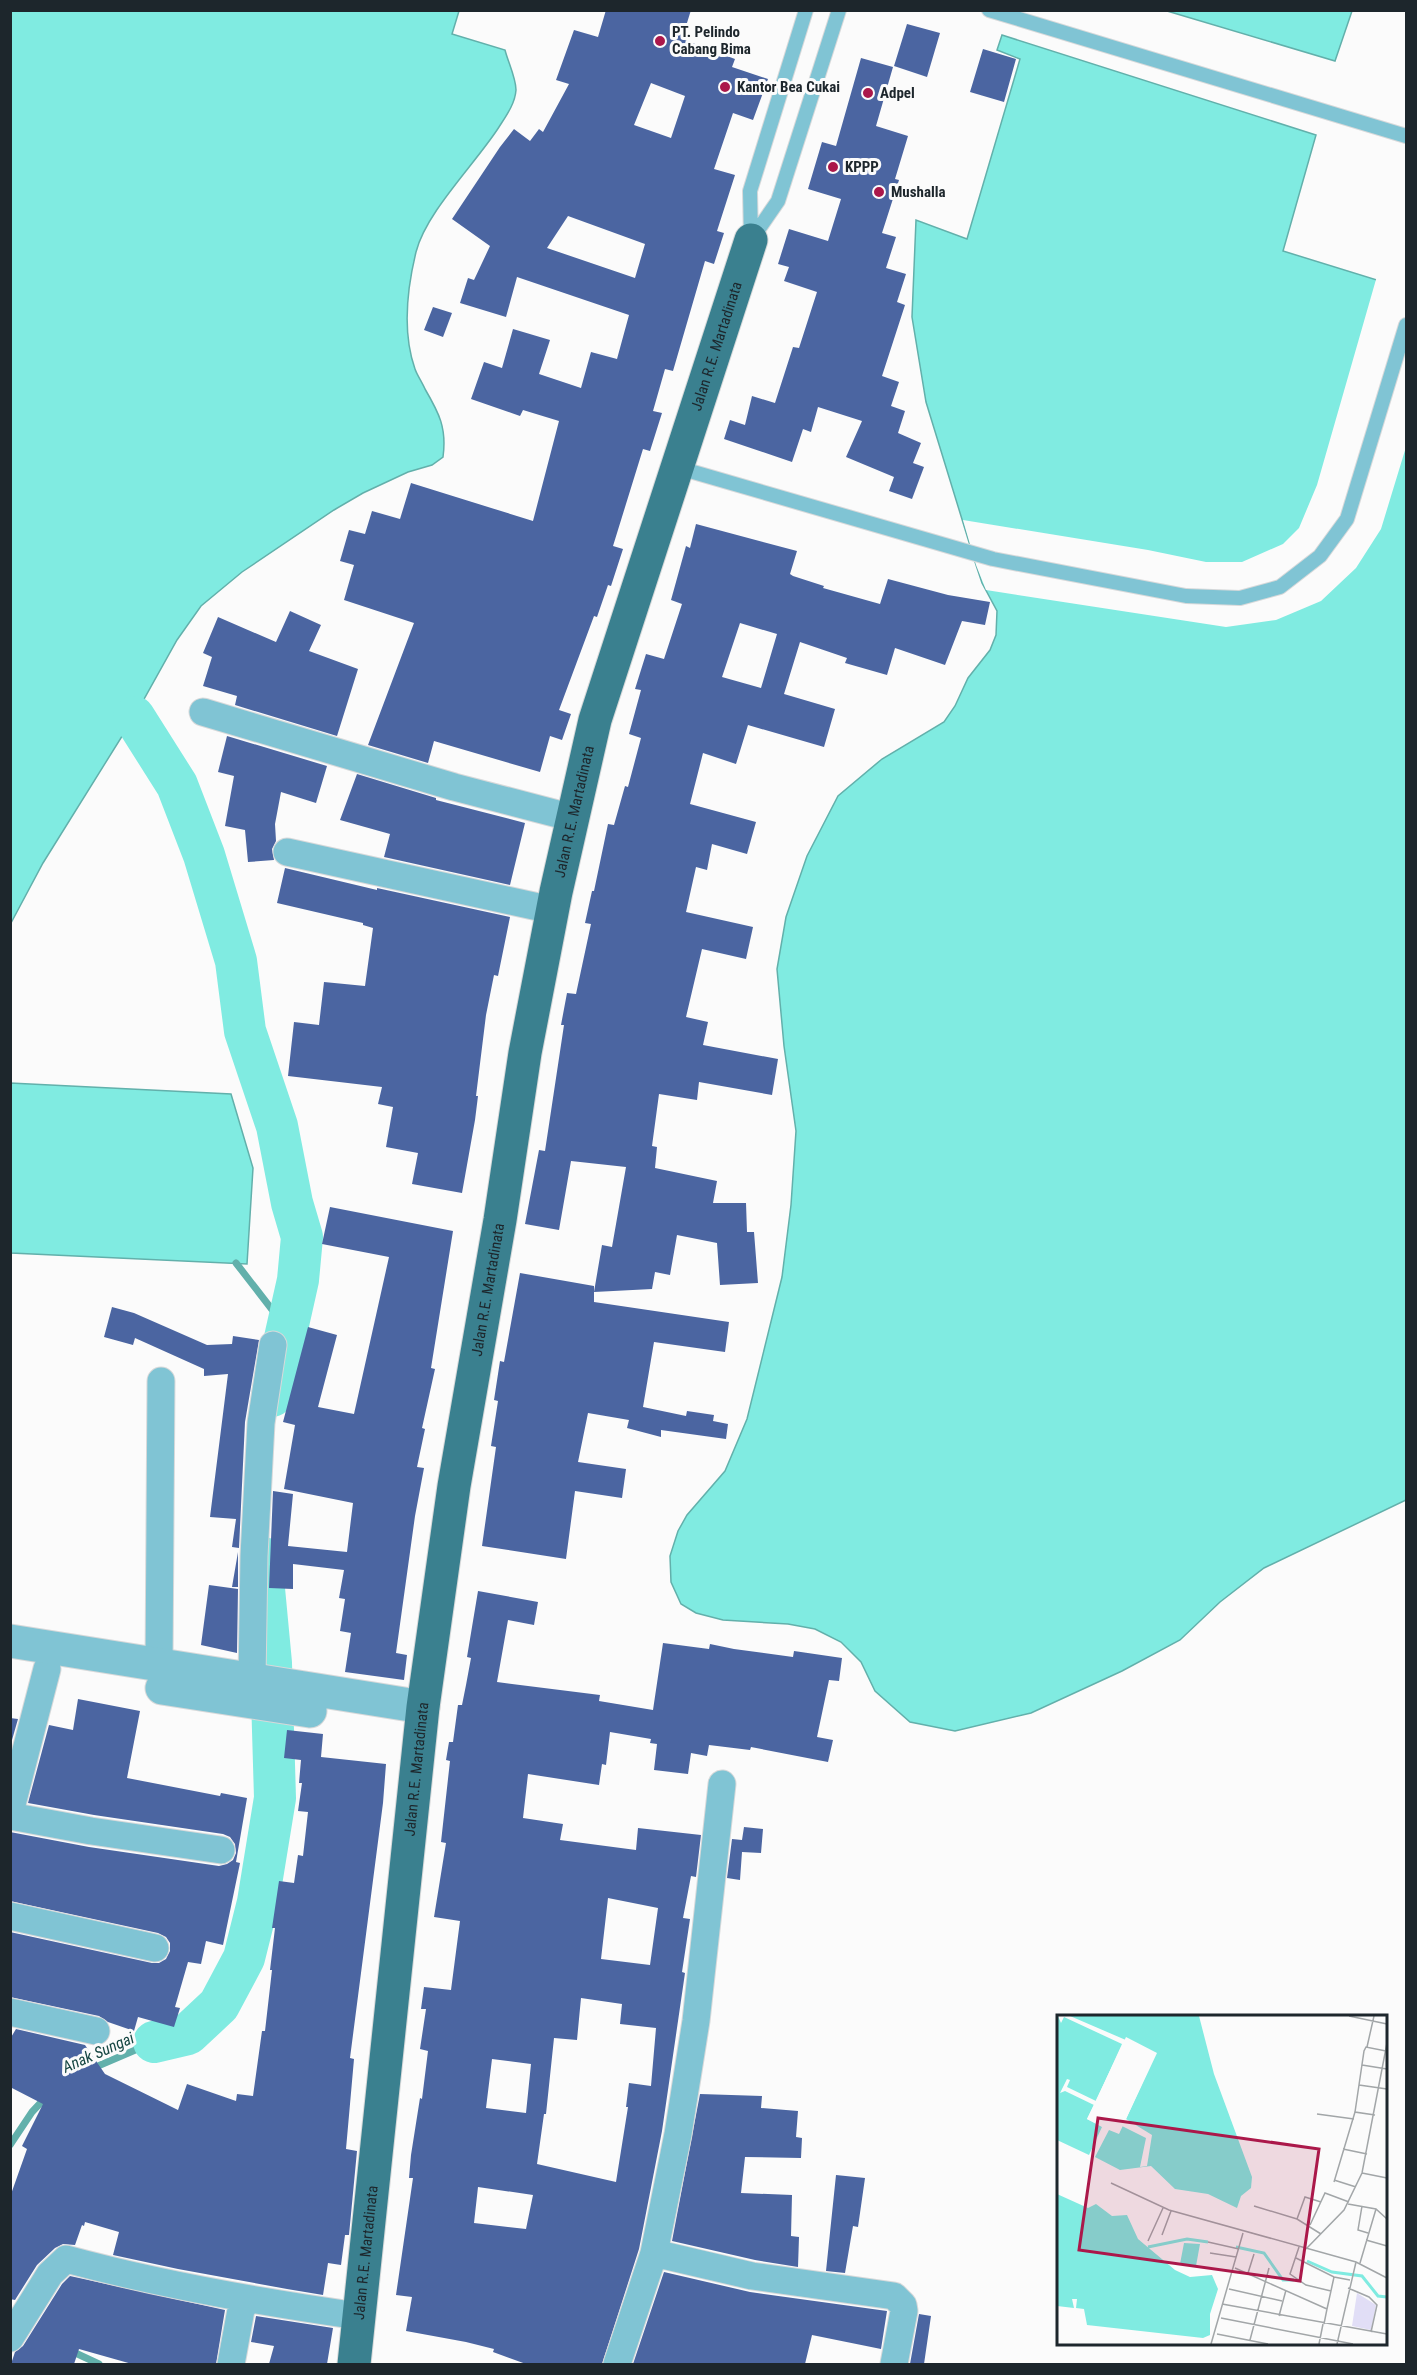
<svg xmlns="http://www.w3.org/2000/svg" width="1417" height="2375" font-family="'Roboto Condensed',sans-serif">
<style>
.water{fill:#80ebe1;stroke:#62b0ab;stroke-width:1.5}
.pier{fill:#fbfbfb}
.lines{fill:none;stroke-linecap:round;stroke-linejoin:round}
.stream{stroke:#62b0ab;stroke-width:7}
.river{stroke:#80ebe1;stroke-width:42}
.building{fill:#4b65a1;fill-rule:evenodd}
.service-casing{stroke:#d7d9da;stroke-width:16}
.minor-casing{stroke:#d7d9da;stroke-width:29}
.tertiary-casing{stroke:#d7d9da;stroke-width:35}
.trunk-casing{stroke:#d7d9da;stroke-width:35}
.service{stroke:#80c4d4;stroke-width:14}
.minor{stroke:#80c4d4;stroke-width:27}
.tertiary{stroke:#80c4d4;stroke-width:33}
.trunk{stroke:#3a808f;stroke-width:33}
.poi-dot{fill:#ab184a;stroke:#fbfbfb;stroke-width:2}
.labels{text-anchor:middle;stroke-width:6;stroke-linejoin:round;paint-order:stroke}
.poi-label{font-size:15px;font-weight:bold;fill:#1d262c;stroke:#fbfbfb;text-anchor:start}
.street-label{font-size:15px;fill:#1d262c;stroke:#fbfbfb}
.water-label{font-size:16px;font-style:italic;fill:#154642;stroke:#fbfbfb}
.inset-river{fill:none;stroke:#80ebe1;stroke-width:3}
.inset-road{fill:none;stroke:#a2a6a8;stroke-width:1.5}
.view{fill:#ab184a;fill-opacity:0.15;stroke:#ab184a;stroke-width:3}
.inset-edge{fill:none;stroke:#1d262c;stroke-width:3}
</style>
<rect width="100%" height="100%" fill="#fbfbfb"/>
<!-- water -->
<path class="water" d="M11 10 459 11 452 34 505 50C508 62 516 78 516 90 515 104 506 116 499 127 476 163 426 212 416 252 407 289 402 332 415 369 417 375 422 382 425 389 439 413 447 428 443 457L432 465 408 472 363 493 334 510 242 572 201 606 177 640 134 717 43 863 11 923Z
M1167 11H1352L1335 61Z
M1002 35 1316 135 1283 251 1406 289V1500L1264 1568 1220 1602 1180 1640 1122 1671 1031 1713 955 1731 910 1722 875 1691 861 1662 841 1642 815 1629 788 1624 723 1620 696 1613 681 1604 671 1582 670 1556 678 1531 687 1515 725 1471 747 1419 782 1277 791 1205 796 1131 784 1046 777 969 786 917 807 856 838 796 882 759 944 722 955 706 968 678 990 650 996 635 997 611 982 583 976 565 926 402 912 317 916 220 967 239 1020 59 997 50Z
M10 1083 231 1094 253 1168 247 1264 11 1253Z"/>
<!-- pier -->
<path class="pier" d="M1377 276 1406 286V447L1381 529 1356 568 1321 601 1276 620 1226 627 986 590 976 565 963 520 1148 550 1206 562H1242L1283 544 1299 528 1317 485Z"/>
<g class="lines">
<!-- stream -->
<path class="stream" d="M236 1263 287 1329
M91 2069 154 2042
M10 2145 32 2112 46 2097
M69 2350 99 2364"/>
<!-- river -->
<path class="river" d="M134 717 177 785 204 855 236 961 245 1031 277 1126 292 1203 302 1237 298 1280 272 1396
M154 2042 188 2034 219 2005 244 1958 258 1902 275 1798 271 1663 261 1557"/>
</g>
<!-- building -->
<path class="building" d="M606 10H691L682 39 735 59 732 67 768 79 753 120 733 113 714 169 735 175 717 231 724 233 714 264 705 261 673 371 665 369 653 411 662 413 650 451 643 449 613 546 623 549 611 586 608 585 597 617 594 616 559 710 571 714 562 740 550 736 540 772 434 741 428 763 368 745 414 623 344 600 354 565 340 561 349 530 365 534 372 511 400 519 411 483 533 521 559 421 523 410 520 416 471 399 484 362 502 368 513 329 550 340 539 374 581 388 591 352 617 359 629 315 517 277 506 317 460 303 468 278 474 280 490 246 452 219 500 147 514 129 530 141 539 129 543 132 569 84 556 80 574 30 598 37ZM651 83 685 96 671 138 634 125ZM568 216 645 244 635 278 547 248Z
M907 24 940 33 927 77 894 66Z
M983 49 1016 59 1004 102 970 92Z
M861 58 893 67 876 126 908 136 895 179 899 180 882 233 896 237 886 268 906 274 897 302 905 305 882 376 899 382 891 406 905 411 898 433 921 443 913 463 924 467 912 499 889 491 894 477 846 457 862 421 818 407 811 432 803 429 792 462 724 439 730 420 745 425 752 396 775 403 793 347 799 348 817 292 784 281 789 267 778 264 789 229 828 241 841 199 808 189 822 142 836 146Z
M433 307 452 313 443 337 424 330Z
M696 524 797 551 790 574 793 576 824 586 823 588 880 604 888 579 948 595 990 602 985 625 962 621 945 665 895 648 887 675 845 663 847 658 800 642 784 694 835 709 824 747 748 725 736 764 703 753 690 804 756 822 747 854 712 844 707 870 696 867 686 912 753 927 746 959 702 949 686 1017 708 1022 703 1045 778 1059 772 1095 699 1082 697 1100 659 1094 652 1146 657 1147 655 1168 717 1181 713 1203H746L747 1232H754L758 1283 720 1285 717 1243 677 1235 670 1275 655 1272 652 1289 594 1292V1302L729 1322 725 1352 654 1342 643 1407 686 1416 687 1411 714 1415 713 1421 728 1424 726 1439 661 1430V1437L627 1428 629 1420 588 1413 578 1462 626 1469 622 1498 575 1491 566 1559 482 1546 496 1447 491 1446 498 1401 494 1400 500 1361 504 1362 520 1273 594 1286V1292L602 1245 612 1247 626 1167 571 1161 559 1230 525 1224 539 1150 545 1151 564 1025H561L567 993 576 994 591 924 585 923 592 891H594L608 824 614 825 625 786 628 787 641 738 629 734 641 690 635 689 646 654 664 659 682 604 671 600 686 546 690 548ZM740 623 777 634 761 688 722 677Z
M290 611 321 625 309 651 358 669 337 736 235 705 237 696 203 686 212 657 203 653 218 617 276 642Z
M227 736 327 766 316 803 281 792 275 824 276 841 272 849 274 860 248 862 245 830 225 826 234 776 218 772Z
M357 774 436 798V800L525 823 510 885 384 857 390 834 340 820Z
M285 868 377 890V888L510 917 498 976 494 975 486 1015 476 1096H478L475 1120 462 1193 412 1184 418 1153 386 1147 393 1107 378 1104 382 1087 288 1076 294 1022 319 1025 324 982 365 986 373 928 363 925V923L277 903Z
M330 1207 453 1231 431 1368 435 1369 422 1428 425 1429 417 1467 424 1468 415 1516 396 1653 407 1655 404 1680 345 1672 351 1633 340 1631 345 1599 339 1598 344 1570 293 1564V1589L269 1588 273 1491 293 1494 288 1546 347 1552 353 1503 284 1489 295 1425 283 1422 308 1327 337 1335 318 1407 354 1414 389 1257 322 1244Z
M112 1307 134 1313 207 1345 232 1344 233 1336 259 1340 245 1422 239 1548 232 1547 236 1519 210 1517 228 1374 204 1376V1369L135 1338 133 1345 104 1337Z
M238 1552V1587H232Z
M209 1585 238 1589 237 1653 201 1645Z
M478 1591 538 1602 534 1625 508 1620 497 1682 600 1695 599 1701 653 1710 663 1643 709 1649 710 1644 734 1649 793 1657 794 1651 842 1658 839 1681 829 1680 817 1737 833 1740 828 1762 751 1747 750 1750 709 1745 707 1756 691 1753 688 1774 654 1770 657 1744 650 1743 651 1739 610 1732 606 1765 602 1764 599 1785 528 1774 523 1818 563 1824 560 1840 636 1850 638 1828 701 1835 696 1877 691 1876 683 1918 690 1919 682 1972 685 1973 662 2131 639 2249 602 2364H526L493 2352 494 2349 466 2342 406 2331 412 2297 396 2295 413 2178H409L411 2155 420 2098 422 2099 428 2051 420 2049 426 2009H421L424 1987 451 1990 460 1921 434 1917 446 1843 441 1842 450 1761 446 1760 449 1742H453L458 1705H462L466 1685 471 1658 467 1657ZM608 1898 658 1908 650 1965 601 1959ZM581 1998 622 2004 620 2024 656 2028 651 2086 629 2083 626 2107H628L616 2182 537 2164 544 2114H546L554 2038 577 2040ZM492 2059 531 2064 526 2113 486 2108ZM478 2187 533 2195 526 2229 474 2223Z
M78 1699 140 1711 127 1778 220 1796 221 1793 247 1798 236 1862 240 1863 223 1945 206 1941 201 1964 188 1962 175 2007 180 2008 174 2027 138 2017 134 2031 108 2022 99 2016 10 1997V1932L152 1963H159L166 1959 170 1951V1943L166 1937 158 1933 10 1901V1832L89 1847 219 1866 227 1864 233 1860 236 1853 235 1844 230 1837 223 1834 94 1815 28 1803 49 1725 73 1730Z
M10 1718 18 1719 10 1747Z
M287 1730 323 1734 321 1757 386 1764 383 1803 350 2058 354 2059 346 2149 357 2151 349 2235H345L341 2265 328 2263 323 2295 287 2289 178 2269 113 2255 119 2232 85 2222 84 2226 82 2225 75 2245 63 2244 55 2248 37 2265 15 2300 10 2299V2197L27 2149 22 2146 43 2104 10 2087V2039L16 2029 85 2045 105 2074 178 2110 187 2084 236 2101 237 2094 253 2096 262 2031H265L272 1970H270L275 1928H272L279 1881 294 1883 298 1855 303 1856 308 1812 298 1811 302 1783H299L301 1760 284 1758Z
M744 1827 763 1829 761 1853 742 1852 740 1880 727 1878 732 1839 742 1840Z
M700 2094 762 2096 761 2108 798 2111 796 2137 802 2138 801 2158 745 2157 741 2193 792 2195 791 2236 799 2237 798 2267 755 2260 672 2241Z
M836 2175 865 2178 858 2227 853 2226 845 2273 826 2271Z
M664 2272 750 2292 887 2311 881 2349 812 2335 805 2364H633Z
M70 2276 225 2310 216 2364H132L79 2349 74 2364H11L15 2352 23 2346 62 2284Z
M919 2314 931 2316 924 2364H910Z
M256 2316 333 2328 327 2364H269L274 2346 251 2342Z"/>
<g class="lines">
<!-- service casing -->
<g class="service-casing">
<path id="service" d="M989 10 1406 136
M751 240 778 201 839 10
M751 240 750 191 806 10
M676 467 993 559 1186 596 1240 598 1280 587 1320 556 1347 519 1406 325"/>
</g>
<!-- minor casing -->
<g class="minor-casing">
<path id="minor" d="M203 712 454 787 573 818
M287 852 552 910
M159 1665 161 1381
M252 1679 254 1556 261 1423 273 1345
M10 1812 47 1669
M10 1816 91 1831 221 1850
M10 1916 155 1948
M10 2012 96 2031
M654 2253 752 2276 894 2296 903 2305 904 2311 894 2364
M10 2338 50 2274 66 2259C162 2285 260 2302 358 2316
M231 2364 243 2299
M617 2364 654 2253 678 2134 696 2021 722 1784"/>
</g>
<!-- tertiary casing -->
<g class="tertiary-casing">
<path id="tertiary" d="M10 1641 423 1707
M162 1688 310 1711"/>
</g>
<!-- trunk casing -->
<g class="trunk-casing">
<g id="trunk">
<path id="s1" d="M354 2364 423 1707 454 1486 500 1220 525 1053 556 892 595 720 751 240"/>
</g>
</g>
<!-- service -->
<use href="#service" class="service"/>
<!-- minor -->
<use href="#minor" class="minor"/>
<!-- tertiary -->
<use href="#tertiary" class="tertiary"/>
<!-- trunk -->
<use href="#trunk" class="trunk"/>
</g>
<!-- markers -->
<g class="poi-dot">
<circle cx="660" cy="41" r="6"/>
<circle cx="725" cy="87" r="6"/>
<circle cx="868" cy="93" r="6"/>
<circle cx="833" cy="167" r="6"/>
<circle cx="879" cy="192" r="6"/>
</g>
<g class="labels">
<!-- poi labels -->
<g class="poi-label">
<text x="672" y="37">PT. Pelindo<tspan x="672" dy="17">Cabang Bima</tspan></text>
<text x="737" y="92">Kantor Bea Cukai</text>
<text x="880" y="98">Adpel</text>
<text x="845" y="172">KPPP</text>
<text x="891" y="197">Mushalla</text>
</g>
<!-- street labels -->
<g class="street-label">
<text dy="5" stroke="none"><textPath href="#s1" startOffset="2056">Jalan R.E. Martadinata</textPath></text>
<text dy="5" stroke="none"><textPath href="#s1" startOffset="1569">Jalan R.E. Martadinata</textPath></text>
<text dy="5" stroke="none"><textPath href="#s1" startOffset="1083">Jalan R.E. Martadinata</textPath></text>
<text dy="5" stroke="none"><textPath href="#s1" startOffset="598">Jalan R.E. Martadinata</textPath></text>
<text dy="5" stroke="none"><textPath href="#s1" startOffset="112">Jalan R.E. Martadinata</textPath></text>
</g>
<!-- water labels -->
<g class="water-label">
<text transform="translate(98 2052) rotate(-24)" y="6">Anak Sungai</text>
</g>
</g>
<!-- overview -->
<g transform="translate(1057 2015)">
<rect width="330" height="330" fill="#fbfbfb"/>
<path d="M300 278 319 290 314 315 295 311Z" fill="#e1def6"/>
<path d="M0 1H142L157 59 195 162 194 173 184 181 180 193 151 179 118 174 94 151 63 155 38 142 52 115 62 119 100 38 69 22 30 104 45 112 32 140 0 125ZM0 179 31 193 39 189 55 201 70 200 81 224 118 255 133 262 155 260 161 274 153 299V320L146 323 30 310 27 294 19 293 20 284H15L17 293 0 291ZM127 228 143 229 139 251 123 249Z" fill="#80ebe1"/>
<path d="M1 1H13L99 38 69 104 95 120 90 151 83 152 89 123 65 111 62 118 51 114 35 142 50 113 61 115 96 39 70 26 34 103 48 112 34 142 46 112 30 104 37 90 8 76 3 78 10 64 13 65 10 72 39 86 65 29 7 2 4 8Z" fill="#fbfbfb"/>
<path class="inset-river" d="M91 232 130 224 151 227M179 232 207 238 214 248M250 246 275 257 305 261 321 281 330 282M214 248 226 265H237"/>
<path class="inset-road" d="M292 1 330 9M310 32 317 1M305 50 330 54M302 70 330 74M260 99 297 104M318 100 298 97 307 36 309 32 329 36M286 134 310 139M305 158 330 163M277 165 299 172M277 167 298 97M54 168 112 195 299 247 330 263M291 189 319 194 330 204M197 191 240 204 264 219M305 191 301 215 311 218M240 204 248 182 264 187M253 210 268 178 292 187M105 220 114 196M309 225 330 231M91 226 106 193M151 227 182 234M242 232 233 259 249 270 274 276M249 234 287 195 305 158 330 28M153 238 179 242M239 243 277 262 293 265M303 248 319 194M178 253 270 294 267 309M191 258 197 239M291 273 312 282 320 290 314 317M172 274 225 286M165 289 330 319M270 294 277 262M222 301 229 275M164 303 296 329M160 319 211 329M193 325 212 253M154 329 186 218M262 329 266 309M280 329 299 247"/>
<path class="view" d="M41 103 262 134 243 266 22 235Z"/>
<rect width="330" height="330" class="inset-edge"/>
</g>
<!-- border -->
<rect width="1417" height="2375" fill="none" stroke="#1d262c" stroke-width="24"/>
</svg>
